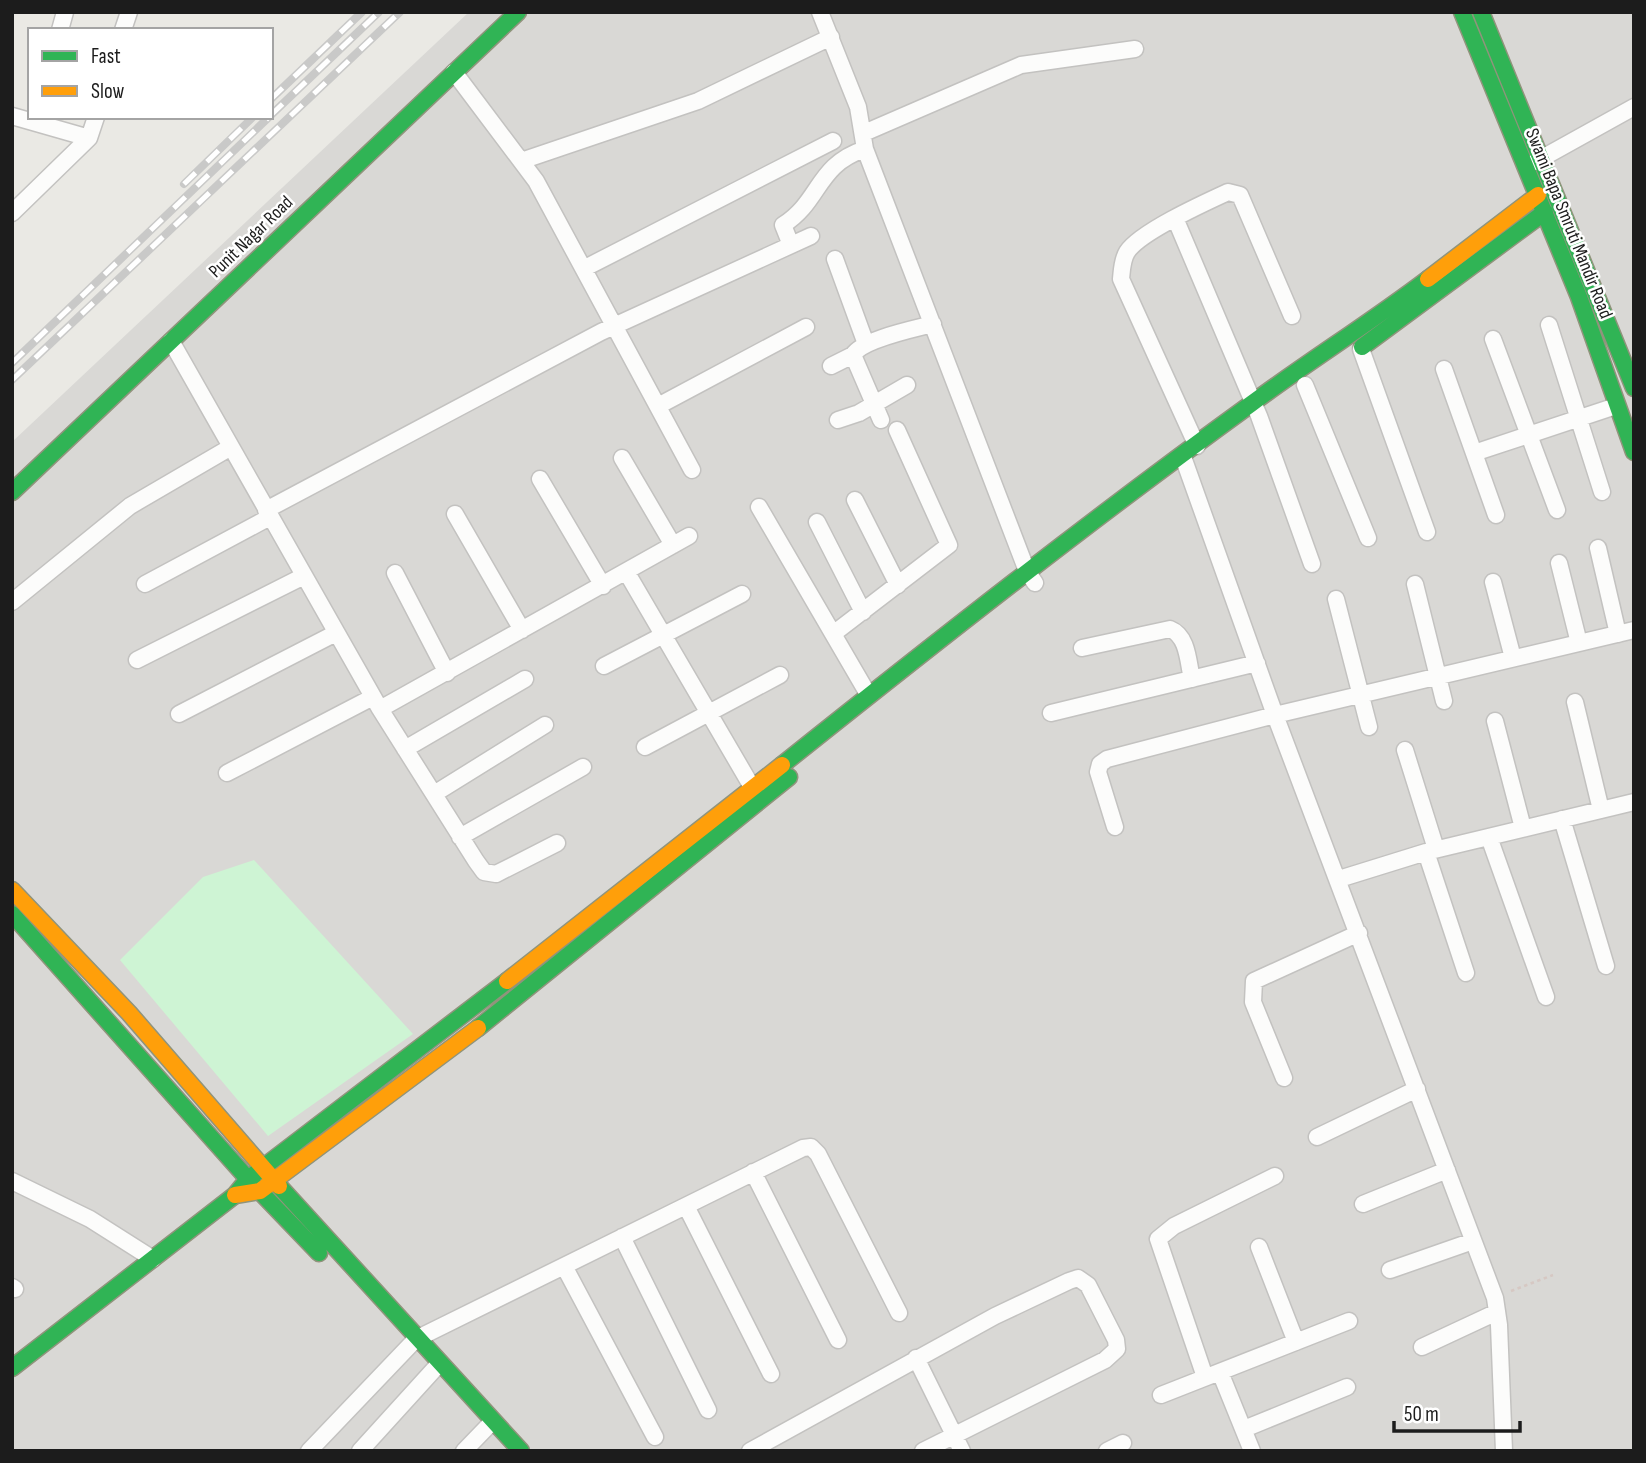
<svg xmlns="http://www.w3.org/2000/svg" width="1646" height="1463" font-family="'Sofia Sans Condensed',sans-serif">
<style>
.residential{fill:#d9d8d5}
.park{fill:#cef4d4}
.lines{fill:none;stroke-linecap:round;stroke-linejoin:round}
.street-casing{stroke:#c3c2c0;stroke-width:19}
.fast-casing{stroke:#90947c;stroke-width:19}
.slow-casing{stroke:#90947c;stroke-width:19}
.path{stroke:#d6c8c3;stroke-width:2.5;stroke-dasharray:3.5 3.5;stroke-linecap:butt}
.street{stroke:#fcfcfb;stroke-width:16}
.fast{stroke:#30b455;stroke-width:16}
.slow{stroke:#ff9f0a;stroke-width:16}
.rail-casing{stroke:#c9c9c8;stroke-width:8}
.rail{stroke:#fff;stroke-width:5;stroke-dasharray:16;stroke-linecap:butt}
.labels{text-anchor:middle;stroke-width:5;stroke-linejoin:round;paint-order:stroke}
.street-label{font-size:19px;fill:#1c1c1c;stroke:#fff}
</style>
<rect width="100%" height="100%" fill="#eae9e4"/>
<!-- residential -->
<path class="residential" d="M469 12H1634V1451H12V442Z"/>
<!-- park -->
<path class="park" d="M254 860 413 1034 268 1136 120 960 203 877Z"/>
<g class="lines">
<!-- street casing -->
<g class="street-casing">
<path id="street" d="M820 12 858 107 865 149 1027 571 1035 583
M60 30 65 12
M123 30 129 12
M454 72 536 181 692 470
M12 116 89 138
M864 133 1021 65 1135 49
M521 161 698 101 831 37
M1535 162 1634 107
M12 213 89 138 96 117
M1175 218 1259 416 1312 564
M791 245 783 225C821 201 816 165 865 149
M835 259 866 344
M585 268 833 141
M1549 325 1602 492
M1493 339 1557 510
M171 341 380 709 476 861 484 872 496 874 557 843
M1361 349 1427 532
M831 366 853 355
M1444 369 1496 515
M1305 385 1368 538
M658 406 806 327
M838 420 859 413 907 385
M881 420 853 355C863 339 914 329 933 324
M1197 446 1121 279C1122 270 1122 260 1127 252 1140 232 1204 203 1228 192L1240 195 1292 316
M1474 453 1616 406
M1183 457 1275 715 1495 1298 1499 1325 1504 1451
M622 458 673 545
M540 479 603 586
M855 500 898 585
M759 507 868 694
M266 510 601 332 811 236
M455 514 522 630
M817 522 863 612
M1598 548 1618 634
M1559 563 1579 643
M395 573 447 673
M627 573 752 787
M1493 582 1513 658
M145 584 270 517
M1415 584 1444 701
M1336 599 1369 727
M12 602 130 506 231 447
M833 634 949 545 897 430
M1082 648 1170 629C1188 636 1188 662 1192 679
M137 660 304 576
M604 666 742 594
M1575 702 1601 810
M380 709 689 536
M1051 713 1257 663
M179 714 336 633
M1495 721 1523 828
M645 747 780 675
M405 749 525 679
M1405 750 1436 849
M227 773 373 697
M434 794 545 725
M1562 819 1606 966
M1115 827 1098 772 1100 764 1107 759 1275 715 1634 630
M460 837 583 767
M1489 837 1546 997
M1426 852 1466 973
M1339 879 1426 852 1634 802
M1284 1078 1253 1002 1254 981 1359 933
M1317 1137 1417 1089
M753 1172 838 1340
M12 1181 90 1219 153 1259
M1363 1204 1447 1170
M686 1206 771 1374
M622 1237 708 1410
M1259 1247 1296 1342
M564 1266 655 1437
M1390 1270 1473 1241
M12 1287 15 1289
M1422 1347 1497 1312
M916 1358 962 1451
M1220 1372 1252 1451
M1205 1377 1158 1239 1174 1226 1275 1176
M1161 1395 1349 1321
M1244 1429 1347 1387
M309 1451 416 1339 803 1148 811 1147 818 1154 899 1313
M360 1451 439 1364
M464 1451 492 1422
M750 1451 995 1316 1069 1281 1078 1278 1088 1285 1116 1340 1117 1349 1105 1360 923 1451
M1107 1451 1123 1443"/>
</g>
<!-- fast casing -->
<g class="fast-casing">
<path id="fast" d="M1462 12 1579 297 1634 452
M1481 12 1634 388
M1362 347 1545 212
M12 492 518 12
M782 765C936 642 1091 520 1251 404 1309 361 1370 323 1428 279
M12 914 248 1179 319 1253
M478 1028 789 777
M279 1186 521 1451
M12 1368 235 1195 248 1179 507 981"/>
</g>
<!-- slow casing -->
<g class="slow-casing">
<path id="slow" d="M1428 279 1538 195
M12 890 129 1013 279 1186
M507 981 782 765
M235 1195 260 1191 478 1028"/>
</g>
<!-- path -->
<path class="path" d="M1511 1291 1553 1275"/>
<!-- street -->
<use href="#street" class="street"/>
<!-- fast -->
<use href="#fast" class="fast"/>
<!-- slow -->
<use href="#slow" class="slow"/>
<!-- rail casing -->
<g class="rail-casing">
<path id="rail" d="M271 99 362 12
M271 115 379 12
M184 184 253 117
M12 363 269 117
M12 380 400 12"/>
</g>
<!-- rail -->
<use href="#rail" class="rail"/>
</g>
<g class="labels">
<!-- street labels -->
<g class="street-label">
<text transform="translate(1570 223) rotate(68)" y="7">Swami Bapa Smruti Mandir Road</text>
<text transform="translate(250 236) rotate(-44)" y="7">Punit Nagar Road</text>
</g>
</g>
<!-- border -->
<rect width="1646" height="1463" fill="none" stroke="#1c1c1c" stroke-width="28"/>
<!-- legend -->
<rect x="28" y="28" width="245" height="91" fill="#ffffff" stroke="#a4a4a4" stroke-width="2"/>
<rect x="42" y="51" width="35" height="10" fill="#30b455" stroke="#a4a4a4" stroke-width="2"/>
<text x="91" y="63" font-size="21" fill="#1c1c1c">Fast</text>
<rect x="42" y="86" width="35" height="10" fill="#ff9f0a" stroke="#a4a4a4" stroke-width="2"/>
<text x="91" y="98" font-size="21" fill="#1c1c1c">Slow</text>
<!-- scale -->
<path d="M1394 1421v10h126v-10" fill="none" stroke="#1c1c1c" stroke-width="3.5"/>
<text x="1404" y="1421" font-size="21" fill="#1c1c1c" stroke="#ffffff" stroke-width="5" paint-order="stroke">50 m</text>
</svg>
